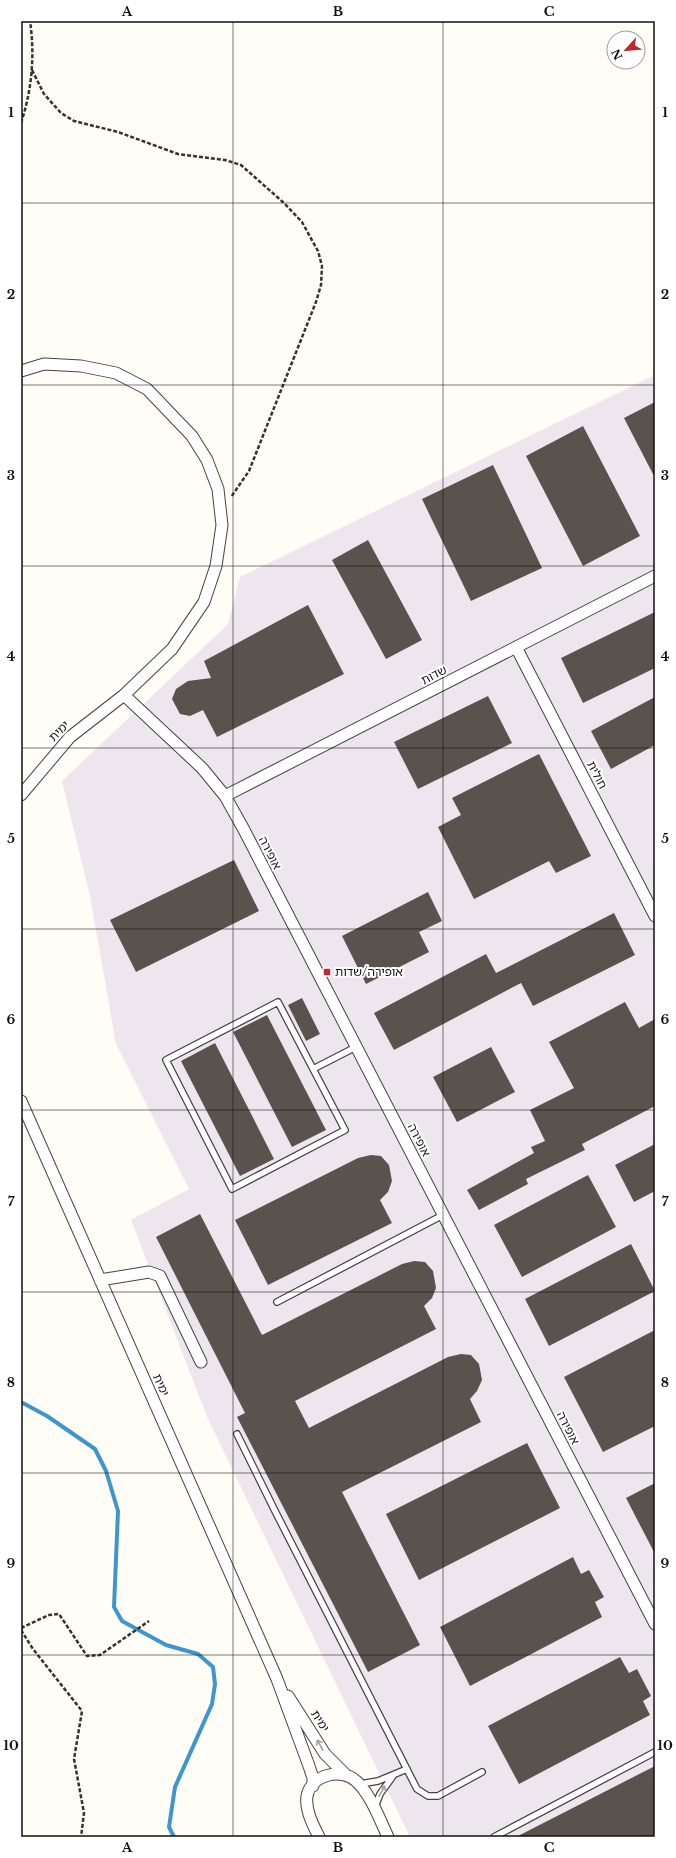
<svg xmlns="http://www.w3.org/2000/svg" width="676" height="1858" font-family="'Libre Baskerville','Noto Sans Hebrew',serif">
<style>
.industrial{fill:#eee6ef}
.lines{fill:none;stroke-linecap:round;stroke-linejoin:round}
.stream{stroke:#3f96cf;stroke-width:4}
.building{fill:#5a524d}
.lane-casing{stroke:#444;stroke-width:8}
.street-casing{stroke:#444;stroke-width:13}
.path{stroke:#333;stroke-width:2.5;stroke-dasharray:4 2;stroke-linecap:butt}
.lane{stroke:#fff;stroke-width:5.5}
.street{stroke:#fff;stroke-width:11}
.oneway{stroke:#a0a0a0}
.grid{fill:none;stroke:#111;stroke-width:1;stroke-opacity:0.55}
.poi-dot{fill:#c4262e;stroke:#fff;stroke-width:1.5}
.labels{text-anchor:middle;stroke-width:4;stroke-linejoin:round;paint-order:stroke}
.street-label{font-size:12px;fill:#111;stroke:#fff}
.poi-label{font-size:12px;fill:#111;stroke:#fff;text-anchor:start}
.neatline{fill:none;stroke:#111;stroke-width:1.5}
.grid-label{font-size:13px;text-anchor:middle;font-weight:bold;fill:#111}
</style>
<rect width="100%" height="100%" fill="#fffdf5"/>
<!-- industrial -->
<path class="industrial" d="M655 375V1837H410L208 1419 131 1220 189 1189 116 1044 90 896 62 781 228 624 240 577Z"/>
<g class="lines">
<!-- stream -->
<path class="stream" d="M21 1402 47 1416 95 1449 106 1471 118 1511 114 1607 122 1621 166 1645 198 1654 213 1667 215 1684 212 1704 175 1787 169 1827 174 1837"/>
</g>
<!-- building -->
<path class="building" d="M655 402V478L624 418Z
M583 426 640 536 583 566 526 456Z
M493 465 542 568 471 601 422 499Z
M368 540 422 640 386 659 332 560Z
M308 605 344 674 217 737 203 710 190 716 180 714 172 699 176 689 188 681 211 678 204 661Z
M655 612V668L583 703 561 658Z
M488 696 512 743 418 789 394 742Z
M655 697V745L611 769 591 731Z
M539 754 591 856 556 873 549 861 474 899 438 827 461 815 452 798Z
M234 860 259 911 136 972 110 920Z
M428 892 442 921 419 932 429 952 366 984 342 936Z
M614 913 635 955 533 1006 521 983 394 1050 374 1013 486 954 496 973Z
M302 998 320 1034 306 1041 288 1005Z
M625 1002 639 1028 655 1019V1106L582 1144 585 1150 526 1179 528 1184 479 1210 467 1190 534 1153 531 1147 545 1141 530 1110 574 1088 549 1042Z
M267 1015 326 1130 292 1147 233 1032Z
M215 1043 274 1159 240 1176 181 1061Z
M491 1047 515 1092 457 1122 433 1077Z
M655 1144V1191L634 1202 615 1165Z
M371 1155 381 1156 389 1165 392 1181 388 1192 380 1200 392 1223 268 1285 235 1220 358 1158Z
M588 1175 616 1227 522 1277 494 1225Z
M200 1214 262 1335 402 1264 414 1261 425 1262 433 1271 436 1288 432 1298 424 1306 436 1329 295 1401 309 1428 448 1357 461 1354 471 1355 479 1364 482 1380 477 1391 470 1399 481 1422 342 1492 420 1645 368 1672 237 1417 245 1413 156 1237Z
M631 1244 655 1291 549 1346 525 1299Z
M655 1330V1426L603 1452 564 1377Z
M527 1443 560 1508 419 1580 386 1514Z
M655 1483V1554L626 1498Z
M573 1557 581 1574 589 1570 604 1597 595 1602 602 1617 470 1686 440 1627Z
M620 1657 629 1673 637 1669 651 1696 643 1701 650 1715 519 1784 488 1726Z
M655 1766V1837H516Z"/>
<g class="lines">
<!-- lane casing -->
<g class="lane-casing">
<path id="lane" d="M278 1002 345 1130 232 1189 166 1060Z
M313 1069 356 1047
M277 1302 443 1215
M237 1434 275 1511 417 1789 428 1796H438L482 1772
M360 1784 378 1781 407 1769
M375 1807 380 1794 393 1776
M494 1837 655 1752"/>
</g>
<!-- street casing -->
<g class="street-casing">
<path id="street" d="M21 371 44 364 81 366 116 373 147 389 192 436 207 460 218 489 222 525 216 566 204 602 172 649 124 695 70 737 21 795
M516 647 655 916
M124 695 202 768 225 796 243 828 655 1624
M225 796 655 576
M21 1101 277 1679 309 1766 313 1778V1786
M100 1280 149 1272 160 1276 201 1362
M288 1696 325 1754 345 1774
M319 1837C313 1825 305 1810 307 1796 311 1775 341 1767 356 1781 370 1793 380 1820 388 1837"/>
</g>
<!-- path -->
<path class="path" d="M32 70 44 94 61 113 74 121 118 132 178 154 225 160 241 165 284 203 302 222 318 251 322 266 321 285 316 302 249 471 231 497
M21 123C32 90 35 55 30 21
M21 1628 49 1615 59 1614 87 1656 100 1655 149 1621
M21 1630 33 1649 82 1711 74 1759 84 1813 81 1837"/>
<!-- lane -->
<use href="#lane" class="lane"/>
<!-- street -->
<use href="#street" class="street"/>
</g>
<!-- one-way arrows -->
<defs><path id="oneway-shaft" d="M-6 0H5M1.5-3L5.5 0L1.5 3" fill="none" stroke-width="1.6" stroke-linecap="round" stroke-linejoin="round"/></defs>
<g class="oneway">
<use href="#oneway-shaft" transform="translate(320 1745) rotate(-119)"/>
<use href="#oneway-shaft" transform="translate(382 1791) rotate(-60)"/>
</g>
<!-- grid -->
<path class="grid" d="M233 21V1837M443 21V1837M21 203H655M21 385H655M21 566H655M21 748H655M21 929H655M21 1110H655M21 1292H655M21 1473H655M21 1655H655"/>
<!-- markers -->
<rect class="poi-dot" x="323" y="968" width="8" height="8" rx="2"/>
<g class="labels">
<!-- street labels -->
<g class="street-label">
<text transform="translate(434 675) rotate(-27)" y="4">שדות</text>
<text transform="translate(59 731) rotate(-45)" y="4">ימית</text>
<text transform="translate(597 775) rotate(63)" y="4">חולית</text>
<text transform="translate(270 853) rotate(63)" y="4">אופירה</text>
<text transform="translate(419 1140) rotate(63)" y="4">אופירה</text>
<text transform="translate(161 1385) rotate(66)" y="4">ימית</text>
<text transform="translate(568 1428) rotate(63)" y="4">אופירה</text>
<text transform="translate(320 1721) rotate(57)" y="4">ימית</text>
</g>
<!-- poi labels -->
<g class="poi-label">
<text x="335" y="976">אופירה/שדות</text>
</g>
</g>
<!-- border -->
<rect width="676" height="1858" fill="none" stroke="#ffffff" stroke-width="44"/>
<!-- north arrow -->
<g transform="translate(626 50) rotate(243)"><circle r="19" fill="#ffffff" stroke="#a0a0a0"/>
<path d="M0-3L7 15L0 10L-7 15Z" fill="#c4262e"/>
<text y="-6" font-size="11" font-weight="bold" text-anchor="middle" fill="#111111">N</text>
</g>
<rect x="22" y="22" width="632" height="1814" class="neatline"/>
<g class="grid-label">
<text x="127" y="16">A</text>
<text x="338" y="16">B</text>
<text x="549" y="16">C</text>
<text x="11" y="117">1</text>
<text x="665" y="117">1</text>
<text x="11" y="299">2</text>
<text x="665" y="299">2</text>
<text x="11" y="480">3</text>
<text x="665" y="480">3</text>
<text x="11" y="661">4</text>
<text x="665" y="661">4</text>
<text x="11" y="843">5</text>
<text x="665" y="843">5</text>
<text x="11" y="1024">6</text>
<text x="665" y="1024">6</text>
<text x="11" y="1206">7</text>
<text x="665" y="1206">7</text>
<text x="11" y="1387">8</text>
<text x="665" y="1387">8</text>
<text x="11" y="1568">9</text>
<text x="665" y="1568">9</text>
<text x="11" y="1750">10</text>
<text x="665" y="1750">10</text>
<text x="127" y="1852">A</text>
<text x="338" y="1852">B</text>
<text x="549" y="1852">C</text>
</g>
</svg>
